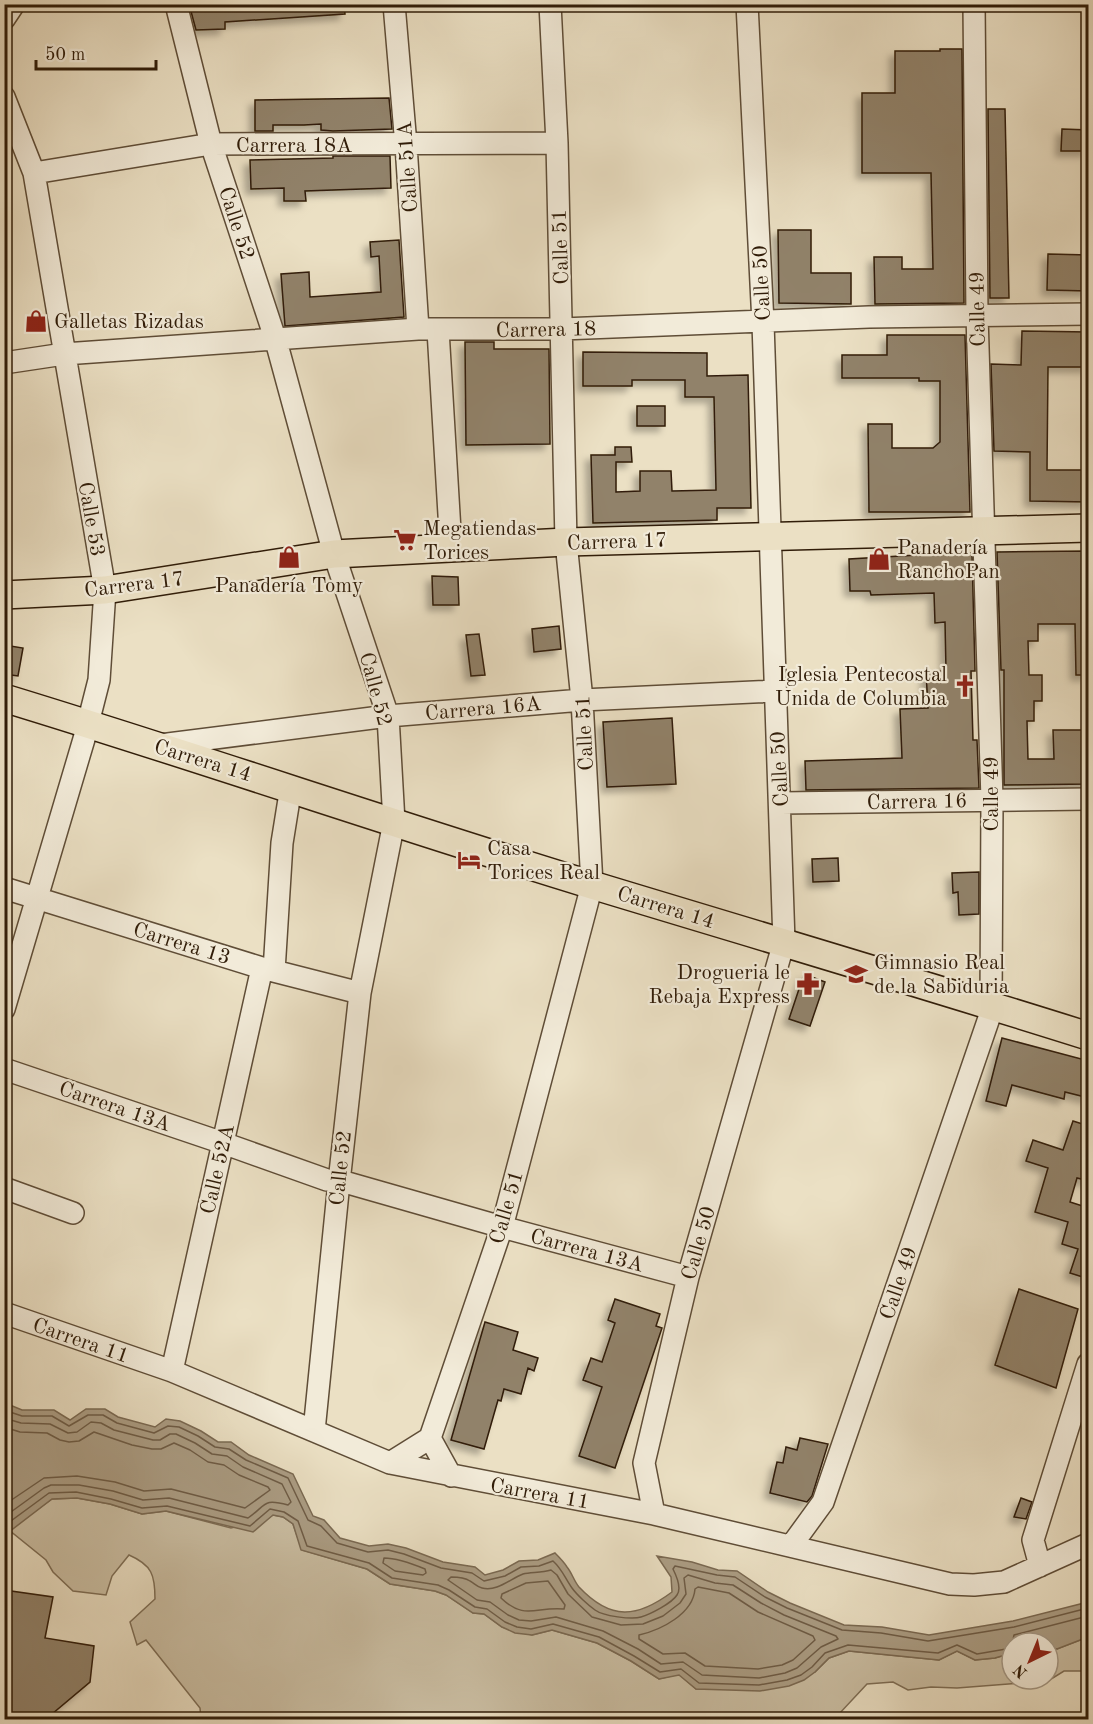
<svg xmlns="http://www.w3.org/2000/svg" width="1093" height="1724" font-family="'Old Standard TT',serif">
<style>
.green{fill:#cbbfa4;stroke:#7e6e56;stroke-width:1.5}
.water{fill:#ab9d84;stroke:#7a6952;stroke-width:1.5}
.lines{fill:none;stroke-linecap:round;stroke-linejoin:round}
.shore{stroke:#6e5c46;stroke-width:1.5}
.building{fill:#91826a;stroke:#301c08;stroke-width:1.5;filter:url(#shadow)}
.minor-casing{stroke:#5f4d37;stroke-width:24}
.major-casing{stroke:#301c08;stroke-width:30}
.minor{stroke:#f2ebd9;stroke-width:21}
.major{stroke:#ebe0c4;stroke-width:27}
.labels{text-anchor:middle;stroke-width:4.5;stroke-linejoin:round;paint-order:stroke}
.street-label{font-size:21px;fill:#301c08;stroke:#f2ebd9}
.poi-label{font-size:21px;fill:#301c08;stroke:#f2ebd9;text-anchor:start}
</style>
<defs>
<filter id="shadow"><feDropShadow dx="-5.5" dy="5.5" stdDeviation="3" flood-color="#0004"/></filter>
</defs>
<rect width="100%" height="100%" fill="#ebe0c4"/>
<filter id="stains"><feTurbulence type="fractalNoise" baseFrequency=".00333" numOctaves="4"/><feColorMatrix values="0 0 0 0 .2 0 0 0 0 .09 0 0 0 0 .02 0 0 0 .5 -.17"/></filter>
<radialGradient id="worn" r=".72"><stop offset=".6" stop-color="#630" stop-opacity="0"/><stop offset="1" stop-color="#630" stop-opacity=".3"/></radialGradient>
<!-- green -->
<path class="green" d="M77 1498 110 1504 142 1514 166 1511 231 1528 267 1519 273 1515 283 1517 293 1524 302 1550 367 1569 390 1584 435 1591 446 1595 473 1613 484 1614 502 1627 532 1635 552 1630 597 1643 631 1661 659 1679 679 1674 696 1689H717L815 1672 829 1658 849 1651 939 1660 957 1651 975 1660 995 1658 1012 1653V1679H1048V1647L1057 1649 1088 1637V1671H1064L1048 1681 957 1688 931 1687 908 1690 893 1682 867 1684 838 1715 837 1719H201L200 1708 146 1640 137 1645 130 1622 155 1599C155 1575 152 1565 129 1555L112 1576 106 1595 73 1591 53 1572 46 1560 9 1530 52 1499Z"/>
<!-- water -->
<path class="water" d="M5 1403 22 1410H54L70 1420 86 1409H105L118 1417 155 1427 166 1419 180 1421 201 1431 218 1442H231L249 1455 293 1474 313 1516 324 1520 340 1538 369 1546 388 1544 406 1548 443 1562 475 1567 485 1575 503 1570 519 1561 538 1560 555 1553C559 1557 564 1562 567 1567 572 1573 574 1581 579 1587 611 1621 637 1618 672 1592L671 1577 657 1556 692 1562 718 1570 737 1571 768 1592 790 1603 844 1625 882 1627 929 1635 1013 1621 1088 1602V1637L1057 1649 1048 1647V1643H1012V1653L995 1658 975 1660 957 1651 939 1660 849 1651 829 1658 815 1672 804 1680 789 1686 760 1691 696 1689 679 1675 659 1679 631 1661 597 1643 552 1630 532 1635 515 1633 502 1627 484 1614 473 1613 446 1595 435 1591 390 1584 367 1569 301 1550 293 1524 283 1517 273 1515 253 1532 166 1511 142 1514 110 1504 77 1498 52 1499 5 1535Z"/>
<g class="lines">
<!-- shore -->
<path class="shore" d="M4 1410 22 1416H52L69 1426 88 1415H103L117 1423 154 1433 168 1426 179 1427 198 1436 215 1447 229 1449 246 1460 288 1478 308 1520 321 1526 337 1543 368 1552 388 1550 404 1554 441 1568 472 1573 484 1581 505 1576 521 1567 539 1566 553 1561C562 1569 565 1578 572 1588 577 1595 588 1605 595 1610 603 1616 632 1620 641 1617 651 1614 672 1603 677 1595 682 1588 676 1575 673 1569L675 1566 717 1575 735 1577 765 1597 787 1608 842 1630 881 1633 928 1641 1014 1627 1088 1608
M4 1418 21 1423 50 1424 68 1433 77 1432 91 1422 101 1423 114 1430 153 1440H160L170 1434H176L195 1443 212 1454 227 1456 243 1467 282 1484 291 1502 288 1505C262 1498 267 1505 248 1518L169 1498 143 1500 113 1491 79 1485H51L44 1488 4 1517
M4 1427 20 1432 47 1433 60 1440 69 1442 79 1441 94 1432 132 1445 152 1449H161L174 1443 190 1450 208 1462 224 1465 239 1475 268 1487 270 1490 245 1508 171 1489 144 1491 115 1482 77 1476 44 1478 4 1505
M4 1526 49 1493 76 1492 111 1499 142 1508 167 1506 250 1526 270 1509 284 1512 298 1521 307 1546 369 1563 392 1578 438 1585 449 1590 475 1607 487 1609 505 1622 517 1627 531 1629 553 1624 599 1637 634 1656 660 1672 681 1669 699 1683 759 1685 787 1680 801 1675 812 1667 825 1653 848 1645 938 1653 957 1645 977 1654 1012 1648
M384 1558C398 1558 413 1564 425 1569L426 1573 423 1575 395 1571 383 1563Z
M551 1570 557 1575 568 1594 592 1617 621 1625 643 1624 663 1616 680 1603 686 1594 684 1578 688 1575 715 1583 733 1585 761 1603 784 1615 836 1636 838 1639 821 1647 797 1668 785 1673 759 1678 702 1675 683 1662 661 1664 638 1649 603 1631 556 1617 531 1621 519 1620 508 1615 490 1602 477 1600 448 1580 451 1577C457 1577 464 1577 470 1581 474 1583 477 1587 482 1588 497 1592 510 1579 523 1574 531 1572 541 1573 551 1570Z
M548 1581 565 1605 564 1609C536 1606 525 1621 501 1598L502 1594 526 1583Z
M698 1587 729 1593 758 1612 813 1636 815 1640 793 1660 782 1665 758 1669 705 1666 685 1653 663 1654 639 1639V1635C661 1630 693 1614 695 1589Z
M1020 1643 1013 1640 1014 1635 1088 1616"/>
</g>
<!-- building -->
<path class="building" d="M189 4H344L345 14 225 22V29L196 30Z
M940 49H962L964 303 875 304 874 257H902V269H933L931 173H862V93H895V51H940Z
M389 98 392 129 333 131 321 130V124L304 125H273V131H255V100Z
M988 109H1005L1009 298H990Z
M1062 129 1089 130V151H1061Z
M333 156H390L391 188 305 191 306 201H284V188L251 189 250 160 333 158Z
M778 230H811V273H851V304L779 303Z
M399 240 404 317 285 326 281 274 309 272 310 297 381 292 379 256 371 257 370 242Z
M1048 254 1089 255V291L1047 290Z
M1022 331 1089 332V367H1048L1047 470H1089V502L1030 501V452L994 451 991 364 1021 365Z
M887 335H965L970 512H869L868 424H892V448H933L940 442V381H919V378H842V355H887Z
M465 342H494V349H549L550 444 466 445Z
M583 352 707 353V376L748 375 751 508H717V520L593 523 591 455H615V447H631L632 462H616V492L640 491V471H671L672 491 716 490 714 397H685V380H632V386H583Z
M637 406H665V426H637Z
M1089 551V675H1076L1075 624H1038V641H1028L1029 675H1042V701H1034V721H1027L1028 759H1054L1053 730H1089V784L1004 785V670H1001L997 552Z
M953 553H972L975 671H971L973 740H977L979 788 806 790 805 761 902 758 900 709 928 708 926 672 946 671 945 622 935 623 934 593 871 595 870 591H850L849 559Z
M432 576 458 577 459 605H433Z
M559 626 561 649 534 652 532 629Z
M479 634 485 675 471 676 466 635Z
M4 645 23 648 18 676 4 674Z
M672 718 676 784 607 787 603 722Z
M838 858 839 881 813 882 812 859Z
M979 872V914L959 915 958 892 953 893 952 873Z
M804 974 825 982 810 1026 789 1019Z
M1002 1038 1089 1061V1098L1065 1092 1064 1099 1012 1085 1006 1106 986 1101Z
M1073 1121 1089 1126V1181L1077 1178 1070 1202 1089 1208V1279L1070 1273 1078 1249 1062 1244 1068 1222 1035 1212 1048 1168 1026 1161 1033 1140 1063 1150Z
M1019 1289 1078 1309 1056 1388 995 1365Z
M615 1299 660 1314 656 1326 662 1328 615 1468 579 1456 602 1387 583 1380 591 1358 602 1362 615 1323 608 1320Z
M485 1322 518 1332 513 1350 538 1358 534 1371 528 1368 521 1394 504 1389 501 1401 498 1400 484 1449 451 1440Z
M800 1438 828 1444 812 1496 807 1502 770 1493 777 1462 783 1463 786 1447 797 1450Z
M1021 1498 1032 1502 1026 1519 1014 1517Z
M4 1590 53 1597 45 1638 94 1646 90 1682 46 1719H4Z"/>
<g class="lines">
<!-- minor casing -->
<g class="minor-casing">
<path id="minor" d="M176 4 211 144 276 341 334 554 388 716 394 822 360 993 339 1182 314 1431
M394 4 406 145 418 329
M4 19 14 4
M4 97 34 173 105 590 99 680 84 739 4 1009
M34 173 211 144 557 143
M438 330 451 548
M4 363 64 354 418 329H562L869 317 1088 314
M160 745 388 716 582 700 775 691
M781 803 1088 799
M4 888 262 968 360 993
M274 971 282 843 291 787
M4 1069 223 1143 327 1180
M348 1183 502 1227 688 1277
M4 1188 73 1213
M4 1313 172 1371 390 1463 654 1514 950 1584 974 1585 1004 1582 1088 1544
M172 1371 262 968
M430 1438 451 1476
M390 1463 430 1438 502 1227 592 885 582 700 566 542 557 143 550 4
M654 1514 644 1463 688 1277 784 942 763 323 747 4
M791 1546 823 1502 989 1018 991 1005 992 800 977 315 974 4
M1040 1566 1033 1540 1088 1364"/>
</g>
<!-- major casing -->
<g class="major-casing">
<path id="major" d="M4 595 105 590 334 554 566 542 1088 528
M4 698C201 758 395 825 592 885 757 935 923 984 1088 1036"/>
</g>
<!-- minor -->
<use href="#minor" class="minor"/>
<!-- major -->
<use href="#major" class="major"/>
</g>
<!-- icons -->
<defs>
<g id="shop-bare" transform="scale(1.8)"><path d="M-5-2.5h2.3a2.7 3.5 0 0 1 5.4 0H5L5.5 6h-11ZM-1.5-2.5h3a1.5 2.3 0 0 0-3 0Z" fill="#8f2418" stroke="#f2ebd9" stroke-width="2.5" paint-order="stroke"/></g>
<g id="supermarket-bare" transform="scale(1.8)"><path d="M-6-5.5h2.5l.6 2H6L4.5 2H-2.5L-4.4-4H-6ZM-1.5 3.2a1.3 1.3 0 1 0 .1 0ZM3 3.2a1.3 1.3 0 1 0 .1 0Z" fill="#8f2418" stroke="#f2ebd9" stroke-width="2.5" paint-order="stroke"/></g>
<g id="church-bare" transform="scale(1.8)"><path d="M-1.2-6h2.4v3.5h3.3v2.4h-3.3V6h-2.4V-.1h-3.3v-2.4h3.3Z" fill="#8f2418" stroke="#f2ebd9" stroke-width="2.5" paint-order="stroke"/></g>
<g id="hotel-bare" transform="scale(1.8)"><path d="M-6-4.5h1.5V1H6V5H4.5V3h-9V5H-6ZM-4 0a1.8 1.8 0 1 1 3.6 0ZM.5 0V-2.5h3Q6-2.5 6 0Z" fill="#8f2418" stroke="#f2ebd9" stroke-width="2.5" paint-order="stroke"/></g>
<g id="school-bare" transform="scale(1.8)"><path d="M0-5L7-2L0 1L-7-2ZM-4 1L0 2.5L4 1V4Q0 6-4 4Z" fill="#8f2418" stroke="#f2ebd9" stroke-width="2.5" paint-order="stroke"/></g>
<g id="pharmacy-bare" transform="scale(1.8)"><path d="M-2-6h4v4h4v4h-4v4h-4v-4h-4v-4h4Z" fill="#8f2418" stroke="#f2ebd9" stroke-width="2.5" paint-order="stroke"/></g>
</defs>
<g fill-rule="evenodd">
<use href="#shop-bare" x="36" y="321"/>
<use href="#supermarket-bare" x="405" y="540"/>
<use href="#shop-bare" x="289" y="557"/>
<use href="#shop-bare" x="879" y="559"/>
<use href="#church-bare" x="965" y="686"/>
<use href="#hotel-bare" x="469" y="860"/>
<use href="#school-bare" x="856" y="974"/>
<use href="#pharmacy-bare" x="808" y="984"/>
</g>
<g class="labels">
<!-- street labels -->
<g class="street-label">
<text x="294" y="152">Carrera 18A</text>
<text transform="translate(407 167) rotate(-94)" y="7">Calle 51A</text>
<text transform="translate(237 223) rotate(72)" y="7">Calle 52</text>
<text transform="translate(560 247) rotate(-92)" y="7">Calle 51</text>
<text transform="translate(761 283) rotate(-93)" y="7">Calle 50</text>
<text transform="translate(977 309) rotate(-91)" y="7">Calle 49</text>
<text transform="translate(546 329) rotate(-1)" y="7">Carrera 18</text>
<text transform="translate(92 519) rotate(80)" y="7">Calle 53</text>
<text transform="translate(617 541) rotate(-2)" y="7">Carrera 17</text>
<text transform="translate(134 584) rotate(-7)" y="7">Carrera 17</text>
<text transform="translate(376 689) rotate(75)" y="7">Calle 52</text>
<text transform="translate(483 708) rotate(-5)" y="7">Carrera 16A</text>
<text transform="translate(584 733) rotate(-93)" y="7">Calle 51</text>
<text transform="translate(203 760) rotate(17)" y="7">Carrera 14</text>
<text transform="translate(779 769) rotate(-93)" y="7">Calle 50</text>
<text transform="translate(991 794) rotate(-90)" y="7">Calle 49</text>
<text transform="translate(917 801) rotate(-1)" y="7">Carrera 16</text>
<text transform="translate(666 907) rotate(17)" y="7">Carrera 14</text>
<text transform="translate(182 943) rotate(17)" y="7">Carrera 13</text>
<text transform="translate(115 1106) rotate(19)" y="7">Carrera 13A</text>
<text transform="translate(340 1168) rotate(-84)" y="7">Calle 52</text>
<text transform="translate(217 1169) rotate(-77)" y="7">Calle 52A</text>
<text transform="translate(506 1207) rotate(-74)" y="7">Calle 51</text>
<text transform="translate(698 1243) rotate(-74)" y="7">Calle 50</text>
<text transform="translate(587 1250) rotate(15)" y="7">Carrera 13A</text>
<text transform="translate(898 1283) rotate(-71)" y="7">Calle 49</text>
<text transform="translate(81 1340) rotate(19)" y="7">Carrera 11</text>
<text transform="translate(540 1493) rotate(10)" y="7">Carrera 11</text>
</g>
<!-- poi labels -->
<g class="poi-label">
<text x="54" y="328">Galletas Rizadas</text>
<text x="423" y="535">Megatiendas<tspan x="423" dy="24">Torices</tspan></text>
<text x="897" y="554">Panadería<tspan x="897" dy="24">RanchoPan</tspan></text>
<text x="289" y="592" text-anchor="middle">Panadería Tomy</text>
<text x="947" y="681" text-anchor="end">Iglesia Pentecostal<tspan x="947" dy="24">Unida de Columbia</tspan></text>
<text x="487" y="855">Casa<tspan x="487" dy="24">Torices Real</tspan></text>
<text x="874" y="969">Gimnasio Real<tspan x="874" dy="24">de la Sabiduria</tspan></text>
<text x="790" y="979" text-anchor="end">Drogueria le<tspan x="790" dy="24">Rebaja Express</tspan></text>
</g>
</g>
<!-- margin -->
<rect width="1093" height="1724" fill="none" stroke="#ebe0c4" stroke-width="24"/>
<rect x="6" y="6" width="1081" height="1712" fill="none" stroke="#301c08" stroke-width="3"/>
<rect x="12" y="12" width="1069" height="1700" fill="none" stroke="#301c08" stroke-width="1.5"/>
<!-- north arrow -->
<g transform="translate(1030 1661) rotate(223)"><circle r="28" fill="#f2ebd9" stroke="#a49885" stroke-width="1.5"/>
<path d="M0-4.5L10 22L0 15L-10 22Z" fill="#8f2418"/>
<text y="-9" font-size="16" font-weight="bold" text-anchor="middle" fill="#301c08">N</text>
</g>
<!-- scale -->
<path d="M36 60v9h120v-9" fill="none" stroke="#301c08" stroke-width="3"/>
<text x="45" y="60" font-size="18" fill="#301c08" stroke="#f2ebd9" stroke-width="4.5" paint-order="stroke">50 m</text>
<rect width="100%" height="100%" filter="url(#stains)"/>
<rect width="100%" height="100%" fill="url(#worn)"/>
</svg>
